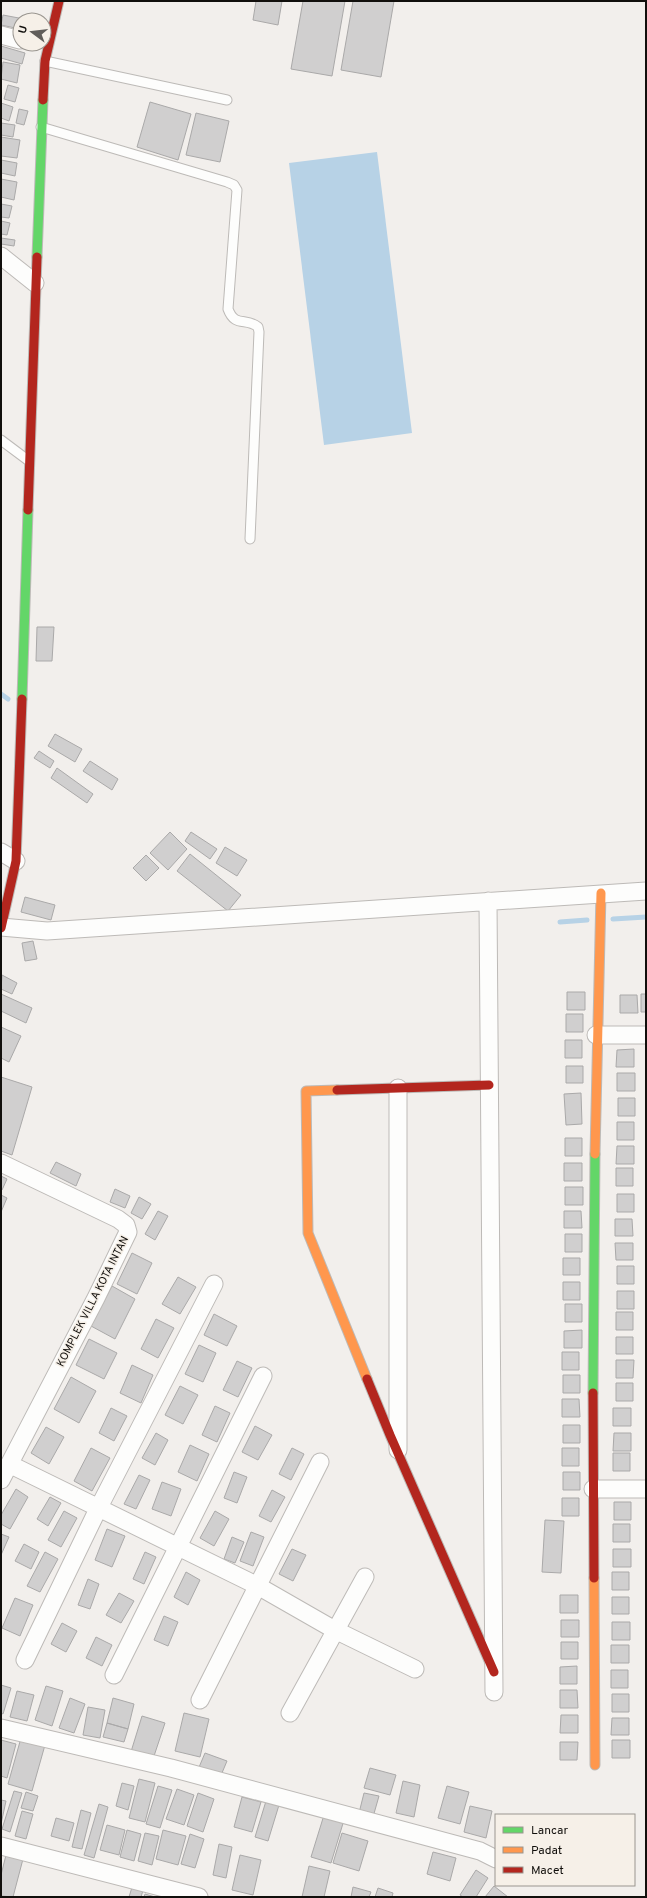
<svg xmlns="http://www.w3.org/2000/svg" width="647" height="1898" font-family="Overpass,sans-serif">
<style>
.water{fill:#b7d2e6}
.lines{fill:none;stroke-linecap:round;stroke-linejoin:round}
.stream{stroke:#b7d2e6;stroke-width:5}
.building{fill:#d0cfcf;stroke:#aaa9a9}
.lane-casing{stroke:#bdbab7;stroke-width:11}
.street-casing{stroke:#bdbab7;stroke-width:19}
.fast-casing{stroke:#bdbab7;stroke-width:11}
.slow-casing{stroke:#bdbab7;stroke-width:11}
.jam-casing{stroke:#bdbab7;stroke-width:11}
.lane{stroke:#fdfdfc;stroke-width:9}
.street{stroke:#fdfdfc;stroke-width:17}
.fast{stroke:#63d668;stroke-width:9}
.slow{stroke:#ff974d;stroke-width:9}
.jam{stroke:#b3261e;stroke-width:9}
.labels{text-anchor:middle;stroke-width:3;stroke-linejoin:round;paint-order:stroke}
.street-label{font-size:11px;fill:#110f0c;stroke:#f6f0e8}
</style>
<rect width="100%" height="100%" fill="#f2efec"/>
<!-- water -->
<path class="water" d="M377 152 412 433 324 445 289 163Z"/>
<g class="lines">
<!-- stream -->
<path class="stream" d="M1 694 8 699
M613 919 646 917
M560 922 587 920"/>
</g>
<!-- building -->
<path class="building" d="M256 1H282L278 25 253 20Z
M303 1H345L332 76 291 69Z
M353 1H394L381 77 341 70Z
M3 15 24 19V20H20V29L1 25Z
M1 46 25 53 22 64 1 58Z
M3 62 20 65 17 83 1 79Z
M8 85 19 88 15 102 4 99Z
M150 102 191 114 178 160 137 147Z
M1 103 13 107 9 121 1 118Z
M19 109 28 111 24 125 16 123Z
M196 113 229 121 220 162 186 155Z
M1 123 15 125 13 137 1 135Z
M1 137 20 140 17 158 1 156Z
M1 160 17 163 15 176 1 173Z
M1 179 17 182 14 200 1 197Z
M1 204 12 206 9 218 1 217Z
M1 221 10 223 7 235 1 234Z
M1 238 15 240 14 246 1 244Z
M37 627H54L52 661H36Z
M55 734 82 749 75 762 48 746Z
M39 751 54 761 50 768 34 758Z
M90 761 118 779 112 790 83 771Z
M57 768 93 794 87 803 51 778Z
M170 832 187 849 168 870 150 853Z
M191 832 217 849 210 859 185 841Z
M225 847 247 860 237 876 216 863Z
M190 854 241 895 228 911 177 871Z
M146 855 159 868 146 881 133 868Z
M25 897 55 905 51 920 21 912Z
M33 941 37 959 25 961 22 943Z
M2 975 17 983 12 994 1 989Z
M567 992H585V1010H567Z
M1 994 32 1008 26 1023 1 1011Z
M641 994H646V1012H641Z
M620 995H637L638 1013H620Z
M566 1014H583V1032H566Z
M1 1027 21 1036 9 1062 1 1058Z
M565 1040H582V1058H565Z
M634 1049V1067H616L617 1050Z
M566 1066H583V1083H566Z
M617 1073H635V1091H617Z
M1 1077 32 1087 12 1155 1 1151Z
M581 1093 582 1124 566 1125 564 1094Z
M618 1098H635V1116H618Z
M617 1122H634V1140H617Z
M565 1138H582V1156H565Z
M617 1146H634V1164H616Z
M56 1162 81 1174 76 1186 50 1173Z
M564 1163H582V1181H564Z
M616 1168H633V1186H616Z
M1 1176 7 1179 2 1190H1Z
M565 1187H583V1205H565Z
M115 1189 130 1196 125 1208 110 1202Z
M617 1194H634V1212H617Z
M1 1195 7 1198 1 1212Z
M139 1197 151 1204 142 1219 131 1213Z
M158 1211 168 1216 155 1240 145 1234Z
M564 1211H581L582 1228H564Z
M615 1219H632L633 1236H615Z
M565 1234H582V1252H565Z
M615 1243H633V1260H616Z
M132 1253 152 1263 137 1294 117 1284Z
M563 1258H580V1275H563Z
M617 1266H634V1284H617Z
M178 1277 196 1287 180 1314 162 1304Z
M563 1282H580V1300H563Z
M112 1286 135 1299 115 1339 91 1326Z
M617 1291H634V1309H617Z
M565 1304H582V1322H565Z
M616 1312H633V1330H616Z
M214 1314 237 1326 227 1346 204 1335Z
M156 1319 174 1328 158 1358 141 1349Z
M582 1330V1348H564V1331Z
M616 1337H633V1354H616Z
M89 1339 117 1353 104 1379 76 1365Z
M199 1345 216 1353 203 1382 185 1374Z
M562 1352H579V1370H562Z
M616 1360H634L633 1378H616Z
M237 1361 252 1368 238 1397 223 1390Z
M132 1365 153 1375 141 1403 120 1393Z
M563 1375H580V1393H563Z
M71 1377 96 1391 79 1423 54 1409Z
M616 1383H633V1401H616Z
M180 1386 198 1395 183 1424 165 1415Z
M562 1399H579L580 1417H562Z
M215 1406 230 1413 217 1442 202 1435Z
M111 1408 127 1416 114 1441 99 1433Z
M613 1408H631V1426H613Z
M563 1425H580V1443H563Z
M255 1426 272 1435 258 1460 242 1452Z
M46 1427 64 1437 49 1464 31 1453Z
M156 1433 168 1440 155 1465 142 1458Z
M614 1433H631V1451H613Z
M190 1445 209 1454 197 1481 178 1472Z
M91 1448 110 1458 92 1491 74 1481Z
M292 1448 304 1454 291 1480 279 1474Z
M562 1448H579V1466H562Z
M613 1453H630V1471H613Z
M234 1472 247 1477 237 1503 224 1498Z
M563 1472H580V1490H563Z
M139 1475 150 1480 136 1509 124 1504Z
M162 1482 181 1489 171 1516 152 1509Z
M16 1489 28 1497 10 1529 1 1524V1515Z
M272 1490 285 1497 271 1522 259 1516Z
M50 1497 61 1503 48 1526 37 1519Z
M562 1498H579V1516H562Z
M614 1502H631V1520H614Z
M64 1511 77 1518 61 1547 48 1540Z
M215 1511 229 1519 214 1546 200 1538Z
M545 1520 564 1521 561 1573 542 1572Z
M613 1524H630V1542H613Z
M107 1529 125 1536 112 1567 95 1560Z
M251 1532 264 1537 253 1566 240 1561Z
M1 1534 9 1537 1 1555Z
M232 1537 244 1542 235 1563 224 1559Z
M24 1544 39 1552 31 1569 15 1561Z
M292 1549 306 1555 293 1581 279 1574Z
M613 1549H631V1567H613Z
M45 1552 58 1559 40 1592 27 1586Z
M145 1552 156 1557 144 1584 133 1579Z
M186 1572 200 1580 188 1605 174 1597Z
M612 1572H629V1590H612Z
M88 1579 99 1584 90 1609 78 1605Z
M119 1593 134 1601 121 1623 106 1615Z
M560 1595H578V1613H560Z
M612 1597H629V1614H612Z
M15 1598 33 1605 20 1636 2 1628Z
M164 1616 178 1622 168 1646 154 1640Z
M561 1620H579V1637H561Z
M612 1622H630V1640H612Z
M62 1623 77 1631 66 1652 51 1644Z
M96 1637 112 1645 102 1666 86 1658Z
M561 1642H578V1659H561Z
M611 1645H629V1663H611Z
M577 1666V1684H560V1667Z
M611 1670H628V1688H611Z
M1 1685 11 1688 3 1714 1 1713Z
M46 1686 63 1691 52 1726 35 1720Z
M560 1690H577L578 1708H560Z
M17 1691 34 1695 27 1721 10 1717Z
M612 1694H629V1712H612Z
M70 1698 85 1704 74 1733 59 1728Z
M113 1698 134 1704 128 1729 107 1723Z
M88 1707 105 1710 100 1738 83 1735Z
M184 1713 209 1719 200 1757 175 1751Z
M561 1715H578V1733H560Z
M142 1716 165 1723 152 1762 130 1755Z
M612 1718H629V1735H611Z
M107 1723 128 1729 124 1742 103 1737Z
M21 1738 45 1745 32 1791 8 1784Z
M1 1740 16 1744 7 1778 1 1776Z
M612 1740H630V1758H612Z
M560 1742H578L577 1760H560Z
M205 1753 227 1761 219 1780 197 1772Z
M370 1768 396 1775 390 1795 364 1788Z
M139 1779 155 1783 145 1822 129 1818Z
M403 1781 420 1785 414 1817 396 1813Z
M122 1783 134 1786 128 1810 116 1806Z
M158 1786 172 1790 160 1828 146 1824Z
M447 1786 469 1792 460 1824 438 1818Z
M177 1789 194 1795 184 1825 166 1819Z
M14 1791 22 1793 10 1832 2 1829Z
M26 1792 38 1796 33 1811 21 1808Z
M198 1793 214 1799 203 1832 187 1826Z
M364 1793 379 1796 373 1817 359 1813Z
M242 1797 261 1802 252 1832 234 1827Z
M1 1800 6 1801 1 1824Z
M266 1801 279 1805 268 1841 255 1837Z
M99 1804 108 1807 94 1858 84 1855Z
M470 1806 492 1811 486 1838 464 1832Z
M81 1810 91 1813 82 1849 72 1847Z
M22 1811 33 1814 26 1839 15 1836Z
M324 1815 344 1820 331 1863 311 1857Z
M56 1818 74 1823 69 1841 51 1836Z
M107 1825 125 1830 119 1855 100 1850Z
M127 1830 141 1834 134 1861 120 1857Z
M163 1830 186 1836 178 1865 156 1859Z
M145 1833 159 1836 152 1865 138 1861Z
M342 1833 368 1841 359 1871 333 1863Z
M190 1834 204 1839 195 1868 181 1864Z
M219 1844 232 1847 226 1878 213 1875Z
M433 1852 456 1858 450 1881 427 1874Z
M6 1855 23 1859 13 1897 1 1896V1875Z
M240 1855 261 1860 253 1895 232 1890Z
M309 1866 330 1871 324 1897H302Z
M476 1870 488 1878 476 1897H463L460 1895Z
M133 1884 144 1887 141 1897H129Z
M494 1886 508 1897H485Z
M353 1887 371 1892 369 1897H351Z
M378 1888 393 1893 392 1897H375Z
M145 1894 155 1897H144Z"/>
<g class="lines">
<!-- lane casing -->
<g class="lane-casing">
<path id="lane" d="M45 61 227 100
M41 127 227 182 234 185 237 190 228 309C235 328 246 317 258 327L259 332 250 539
M1 440 29 461"/>
</g>
<!-- street casing -->
<g class="street-casing">
<path id="street" d="M1 35 20 40
M1 256 35 283
M1 852 16 861
M488 901 494 1692
M1 927 47 931 646 891
M596 1035H646
M398 1088V1450
M1 1163 118 1219 126 1225 128 1232 96 1298 1 1480
M9 1464 258 1586 333 1629 415 1669
M593 1489H646
M25 1660 98 1509 214 1284
M114 1675 263 1376
M200 1700 320 1462
M290 1713 365 1577
M1 1728 171 1768 480 1851 496 1859
M1 1846 199 1897"/>
</g>
<!-- fast casing -->
<g class="fast-casing">
<path id="fast" d="M37 257 43 100
M22 699 28 510
M593 1393 595 1154"/>
</g>
<!-- slow casing -->
<g class="slow-casing">
<path id="slow" d="M337 1090 306 1091 308 1233 367 1379
M595 1154 601 893
M594 1578 595 1765"/>
</g>
<!-- jam casing -->
<g class="jam-casing">
<path id="jam" d="M43 100 45 61 59 1
M28 510 37 257
M1 928 16 861 22 699
M337 1090 489 1085
M367 1379 390 1435 494 1672
M593 1393 594 1578"/>
</g>
<!-- lane -->
<use href="#lane" class="lane"/>
<!-- street -->
<use href="#street" class="street"/>
<!-- fast -->
<use href="#fast" class="fast"/>
<!-- slow -->
<use href="#slow" class="slow"/>
<!-- jam -->
<use href="#jam" class="jam"/>
</g>
<g class="labels">
<!-- street labels -->
<g class="street-label">
<text transform="translate(92 1301) rotate(-63)" y="4">KOMPLEK VILLA KOTA INTAN</text>
</g>
</g>
<!-- border -->
<rect width="647" height="1898" fill="none" stroke="#110f0c" stroke-width="4"/>
<!-- legend -->
<rect x="495" y="1814" width="140" height="72" fill="#f6f0e8" stroke="#9a9690"/>
<rect x="503" y="1827" width="20" height="6" fill="#63d668" stroke="#9a9690"/>
<text x="531" y="1834" font-size="12" fill="#110f0c">Lancar</text>
<rect x="503" y="1847" width="20" height="6" fill="#ff974d" stroke="#9a9690"/>
<text x="531" y="1854" font-size="12" fill="#110f0c">Padat</text>
<rect x="503" y="1867" width="20" height="6" fill="#b3261e" stroke="#9a9690"/>
<text x="531" y="1874" font-size="12" fill="#110f0c">Macet</text>
<!-- north arrow -->
<g transform="translate(32 32) rotate(285)"><circle r="19" fill="#f6f0e8" stroke="#9a9690"/>
<path d="M0-3L7 15L0 10L-7 15Z" fill="#605d5a"/>
<text y="-6" font-size="11" font-weight="bold" text-anchor="middle" fill="#110f0c">U</text>
</g>
</svg>
